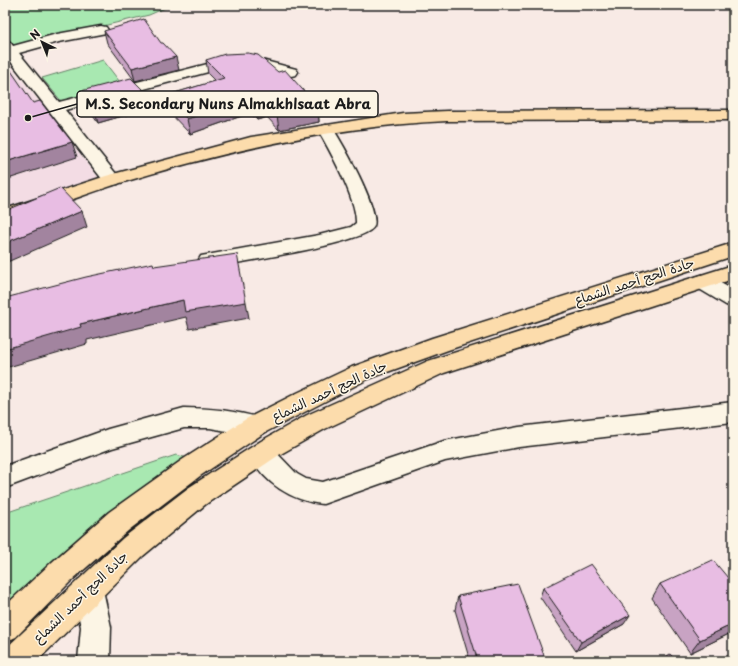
<svg xmlns="http://www.w3.org/2000/svg" width="738" height="666" font-family="'Playpen Sans','Playpen Sans Arabic',sans-serif">
<style>
.built{fill:#f3dce4}
.green{fill:#a8e8b1;stroke:#628266}
.lines{fill:none;stroke-linecap:round;stroke-linejoin:round}
.minor-casing{stroke:#1c1c1c;stroke-width:3}
.major-casing{stroke:#1c1c1c;stroke-width:3}
.minor{fill:#fcf5e5;fill-rule:evenodd}
.major{fill:#fcdcac;fill-rule:evenodd}
.wall{fill:#c8a3c3;stroke:#1c1c1c}
.shaded-wall{fill:#a2849f;stroke:#1c1c1c}
.building{fill:#e8bde3;stroke:#1c1c1c}
.labels{text-anchor:middle;stroke-width:3;stroke-linejoin:round;paint-order:stroke}
.street-label{font-size:13px;fill:#1c1c1c;stroke:#fcf5e5}
.leader{fill:none;stroke:#1c1c1c;stroke-width:1.5}
.callout-dot{fill:#1c1c1c;stroke:#fcf5e5;stroke-width:1.5}
.callout{fill:#fcf5e5;stroke:#1c1c1c;stroke-width:1.5}
.callout-label{font-size:14px;text-anchor:middle;font-weight:bold;fill:#1c1c1c}
</style>
<rect width="100%" height="100%" fill="#f8eae5"/>
<filter id="ink" filterUnits="userSpaceOnUse"><feTurbulence type="fractalNoise" baseFrequency=".025" numOctaves="2"/><feDisplacementMap in="SourceGraphic" scale="8" xChannelSelector="R" yChannelSelector="G"/><feConvolveMatrix kernelMatrix="1 2 1 2 8 2 1 2 1" color-interpolation-filters="sRGB"/></filter>
<g filter="url(#ink)">
<!-- built -->
<path class="built" d="M5 59 98 177 5 208Z"/>
<!-- green -->
<path class="green" d="M5 5H172L149 15 15 47 5 35Z
M103 60 123 86 62 102 42 78Z
M176 455 188 458 5 610V513Z"/>
<g class="lines">
<!-- minor casing -->
<g class="minor-casing">
<path id="minor" d="M101 26 106 27 108 30 106 33 59 42 19 53 59 102 227 59 250 57 296 69 298 72 296 75 291 76 250 65 227 67 65 110 121 180 118 184 112 185 106 184 5 54V41L10 42 13 46 57 34Z
M326 125 332 127C342 142 380 209 374 226 368 244 231 263 208 268L201 266 198 261 201 256 319 235 351 227 356 223C357 199 330 151 318 130L320 127Z
M703 275 710 277 733 290V307L726 305 696 287 693 282 696 277Z
M733 402V422L519 447 445 461 323 504C291 501 264 483 249 454L253 447 262 444 271 447 297 474 306 479 323 482 444 441 519 427Z
M184 408C211 408 238 411 264 419L267 426 264 433 255 436 210 428H184L112 448 5 488V466L108 429Z
M88 576 98 580 103 590 111 627 110 661H78L81 627 73 590 78 580Z"/>
</g>
<!-- major casing -->
<g class="major-casing">
<path id="major" d="M733 110V120L447 121C335 126 224 151 117 184 80 196 43 211 5 221V209L106 176 251 137 403 113 447 111Z
M733 243V256L448 350 368 379 264 433 200 476 129 530 71 581 16 637 5 642V606L51 563 109 512 182 460 246 419 297 393 352 367 432 338Z
M733 265V279L444 373 325 429 279 455 206 504 143 556 37 661H5V649L123 538 188 488 261 441 307 415 428 361Z"/>
</g>
<!-- minor -->
<use href="#minor" class="minor"/>
<!-- major -->
<use href="#major" class="major"/>
</g>
<!-- wall -->
<path class="wall" d="M104 31 179 70 135 81 107 43Z
M206 60 318 107 319 122 279 130 267 117 257 120 250 113 190 134 168 111 165 96 215 81 208 74Z
M81 91 150 108 98 123 86 106Z
M660 584H733V632L690 653 652 598Z
M543 588 624 624 576 651 540 597Z
M458 596 546 661H470L455 610Z"/>
<!-- shaded-wall -->
<path class="shaded-wall" d="M176 57 179 70 135 81 132 68Z
M146 93 150 108 98 123 94 108Z
M248 99 250 113 190 134 187 119Z
M265 102 267 117 257 120 256 105Z
M318 107 319 122 279 130 277 115Z
M72 142 77 157 5 180V162Z
M82 211 87 227 5 263V243Z
M183 300 246 302 249 318 189 329 186 317 87 340V344L5 368V349L80 324Z
M630 615 624 624 576 651 581 642Z
M733 624V632L690 653 700 640Z"/>
<!-- building -->
<path class="building" d="M144 19 161 43H163L176 57 132 68 104 31Z
M248 53 258 55 278 72 285 70 318 107 277 115 265 102 256 105 248 99 187 119 165 96 224 78 206 60 225 54Z
M5 62 33 103 40 101 72 142 5 162Z
M131 78 146 93 94 108 81 91Z
M60 188 82 211 5 243V211Z
M237 254 246 302 185 312 183 300 80 324 81 327 5 349V298L86 277 153 263 154 266Z
M713 560 733 584V624L700 640 660 584Z
M591 564 630 615 581 642 543 588Z
M518 584 546 661H478L458 596Z
M670 654 676 661H660Z"/>
</g>
<g class="labels">
<!-- street labels -->
<g class="street-label">
<text transform="translate(634 281) rotate(-18)" y="5">جادة الحج أحمد الشماع</text>
<text transform="translate(329 391) rotate(-25)" y="5">جادة الحج أحمد الشماع</text>
<text transform="translate(80 597) rotate(-44)" y="5">جادة الحج أحمد الشماع</text>
</g>
</g>
<!-- callouts -->
<path class="leader" d="M28 118L77 104"/>
<circle class="callout-dot" cx="28" cy="118" r="4"/>
<rect class="callout" x="77" y="91" width="301" height="26" rx="4"/>
<g class="callout-label">
<text x="228" y="109">M.S. Secondary Nuns Almakhlsaat Abra</text>
</g>
<!-- margin -->
<rect width="738" height="666" fill="none" stroke="#fcf5e5" stroke-width="20"/>
<rect x="10" y="10" width="718" height="646" fill="none" stroke="#1c1c1c" stroke-width="1.5" filter="url(#ink)"/>
<!-- north arrow -->
<g transform="translate(42 42) rotate(317)" stroke="#fcf5e5" stroke-width="3" paint-order="stroke">
<path d="M0-3L7 15L0 10L-7 15Z" fill="#1c1c1c"/>
<text y="-6" font-size="11" font-weight="bold" text-anchor="middle" fill="#1c1c1c">N</text>
</g>
</svg>
